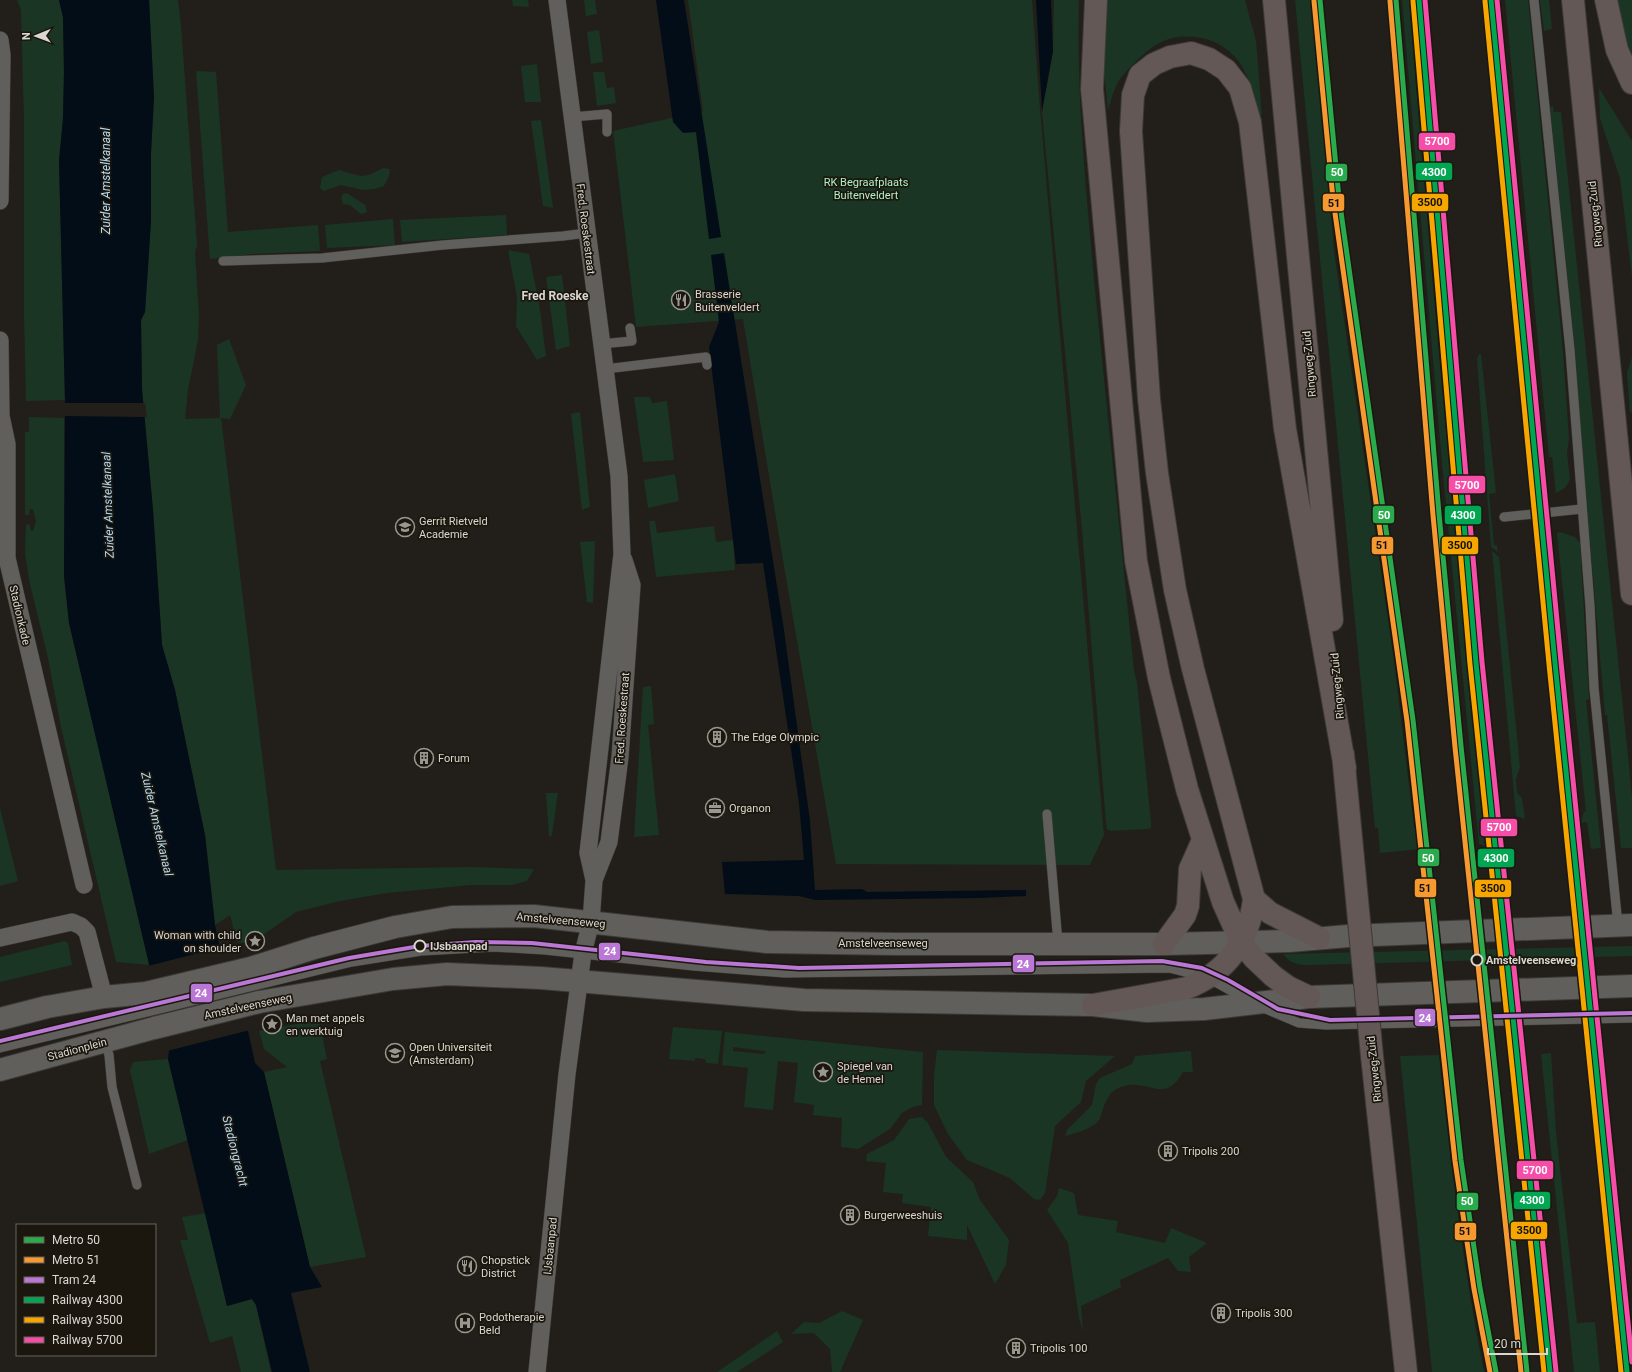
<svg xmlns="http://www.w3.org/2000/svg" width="1632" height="1372" font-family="Roboto,sans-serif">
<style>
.green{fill:#1a3524;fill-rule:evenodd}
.water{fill:#030d17}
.pier{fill:#221f1a}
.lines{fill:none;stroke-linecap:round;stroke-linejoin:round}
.service-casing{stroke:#3c3a37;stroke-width:10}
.minor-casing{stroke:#3c3a37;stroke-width:18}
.secondary-casing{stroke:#3c3a37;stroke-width:24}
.motorway-casing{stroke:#3c3a37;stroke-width:24}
.service{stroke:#615f5b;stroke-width:9}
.minor{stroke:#615f5b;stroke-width:17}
.secondary{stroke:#615f5b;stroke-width:22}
.motorway{stroke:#635856;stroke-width:22}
.motorway-bridge-casing{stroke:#3c3a37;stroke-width:24;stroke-linecap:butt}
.motorway-bridge{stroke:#635856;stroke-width:22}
.rail-1-casing{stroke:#1b170e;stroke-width:8}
.rail-2-casing{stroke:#1b170e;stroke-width:8}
.rail-3-casing{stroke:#1b170e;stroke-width:8}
.rail-1{stroke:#00a651;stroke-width:5}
.rail-2{stroke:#f7a600;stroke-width:5}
.rail-3{stroke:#f54da8;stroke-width:5}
.tram-1-casing{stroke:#1b170e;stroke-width:7}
.tram-1{stroke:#ba77d6;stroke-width:4}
.metro-1-casing{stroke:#1b170e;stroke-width:8}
.metro-2-casing{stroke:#1b170e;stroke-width:8}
.metro-1{stroke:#29ab4d;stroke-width:5}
.metro-2{stroke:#f69931;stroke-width:5}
.stop-dot{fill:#1b170e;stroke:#dad7d1;stroke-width:2}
.labels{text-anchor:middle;stroke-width:3.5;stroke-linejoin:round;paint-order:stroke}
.park-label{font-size:11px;fill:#aff2c5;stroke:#1b170e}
.street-label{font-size:11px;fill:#dad7d1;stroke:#1b170e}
.poi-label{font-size:11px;fill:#dad7d1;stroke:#1b170e;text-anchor:start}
.stop-label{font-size:11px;font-weight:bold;fill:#dad7d1;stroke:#1b170e;text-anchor:start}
.water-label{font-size:12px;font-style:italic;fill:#b4daf5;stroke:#1b170e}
.neighbourhood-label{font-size:12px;font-weight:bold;fill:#dad7d1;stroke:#1b170e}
.line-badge{stroke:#1b170e;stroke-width:1.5}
.badge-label{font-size:11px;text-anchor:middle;font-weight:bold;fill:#fff}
.pale-badge-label{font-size:11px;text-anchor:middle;font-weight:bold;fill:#111}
</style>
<rect width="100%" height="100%" fill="#221f1a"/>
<!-- green -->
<path class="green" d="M17 0H59L63 17 64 72 63 118 59 161 65 400 26 401 24 314V121L21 10Z
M149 0H178L181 25 197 245 195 253 199 316 198 340 188 390 185 419 220 418 217 345 229 339 246 385 230 419 221 418 276 870 471 867 534 869 527 881 512 885H471L387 893 340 901 296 912 250 944 237 942 230 915 215 925 205 835 175 690 162 645 153 510 142 389 141 320 145 312 151 221V153L154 97Z
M512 0H528L529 7 513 6Z
M584 0H595L597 14 586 16Z
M688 0H1032L1040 109 1104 835 1090 865 836 864 785 572 743 319 636 327 613 131 703 111Z
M1054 0H1079C1076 94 1086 187 1094 280 1107 411 1121 541 1134 671L1137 682 1151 822V828L1147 829 1110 831 1107 829 1106 822 1082 530 1042 112 1053 51Z
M1106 0H1245L1256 41 1262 115H1259C1253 96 1249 71 1234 56 1217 37 1185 31 1161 42 1146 50 1130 66 1120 79 1114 87 1111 101 1108 110L1103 61Z
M1295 0H1312L1334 251 1394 661 1414 827H1417L1420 849 1380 853 1378 828H1375Z
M1402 0H1409C1431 275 1455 549 1487 823L1482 824 1485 846 1479 844 1442 464Z
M1505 0H1528L1563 351 1569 439 1567 453 1570 480 1565 488 1556 493 1552 457H1549Z
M1540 0H1549L1552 29 1544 31Z
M1610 0H1632V80Z
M599 30 603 62 591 64 587 32Z
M537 64 541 102H525L521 66Z
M196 71 216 72 228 232 318 225 320 251 252 254 210 259Z
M593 72H604L607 88 614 87 616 103 597 106Z
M1599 88 1632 141V277L1620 178 1600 119Z
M1553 106 1554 112H1561L1628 756 1632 799V848H1621L1607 715H1605L1581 438 1575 350 1550 107Z
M541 120 553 208 543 206 531 121Z
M383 168 390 169 389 176 384 186 375 189 363 190 341 185 324 191 320 188 322 177 339 170C361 176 362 180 383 168Z
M347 193 365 205 367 212 361 214 350 205 343 204 341 197 343 194Z
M506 215 507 235 402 242 400 220Z
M393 219 395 245 327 248 325 225Z
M508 250 529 254 539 303 546 356 537 360 516 326 517 297Z
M562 275 570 346 556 350 546 277Z
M1479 354H1481L1496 493 1489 494 1494 545H1497L1498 552 1491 547 1477 359Z
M1632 357V412L1630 413 1627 373Z
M634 397H650L652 403 667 401 674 460 643 462Z
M580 412 590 507 582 510 571 414Z
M29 417 64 418V576L69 623 150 965 116 962 61 727 48 658 30 584 25 554 26 525 29 524 31 531H33L36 521 33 509H30L29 515H25V432H29Z
M675 474 679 501 648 508 644 480Z
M649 521H655L657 533 714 526 716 542 733 540 735 570 656 577Z
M1560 532 1575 537 1580 543 1589 699 1586 700 1601 848 1591 849 1587 822 1581 823 1584 811 1586 812 1557 533Z
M595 541 593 603 587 602 580 542Z
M1492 551 1499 557 1520 767 1516 779 1517 793 1522 798 1525 819 1516 816Z
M651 686 654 724 648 725 659 835 634 837 643 687Z
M546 793H558L552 835 549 837Z
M0 808 18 881 0 886Z
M65 941 68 943 72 965 0 982V957Z
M1632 946V956L1310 965C1299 965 1290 964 1283 954Z
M319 1020 327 1059 320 1061 366 1257 310 1267 264 1072 287 1067 264 1049 259 1031Z
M673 1027 722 1031 718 1064 706 1063 705 1059 695 1058V1061L669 1059Z
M725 1032 923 1052 922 1105 913 1107 902 1113 890 1129 858 1149 841 1147 842 1118 813 1115 814 1105 794 1102 798 1063 778 1061 773 1110 744 1107 748 1068 722 1065ZM733 1047 765 1051H766L764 1054 733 1051Z
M937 1050 1115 1056 1086 1081 1081 1102 1055 1126 1045 1193 1040 1200 1034 1199 1010 1178 967 1160 948 1134 934 1105V1075Z
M1191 1051 1193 1072H1183C1164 1105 1151 1079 1124 1086 1106 1091 1105 1105 1100 1118 1096 1128 1074 1134 1065 1136L1067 1130 1092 1105 1096 1084 1100 1078 1132 1064 1135 1056Z
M1551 1053 1556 1132 1577 1323 1595 1322 1600 1372H1574L1541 1054Z
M1439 1055C1450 1161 1463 1267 1484 1372H1432L1400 1056Z
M168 1059 188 1140 149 1154 130 1070 133 1062Z
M922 1117 928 1123 946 1157 973 1182 980 1200 1009 1240 1006 1265 995 1284 967 1225V1240L928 1236 931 1207 902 1203 903 1194 883 1192 886 1163 866 1161 867 1154 894 1140 909 1119Z
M1059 1188 1074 1193 1078 1215 1118 1221 1116 1232 1165 1243 1171 1228 1207 1243 1189 1257 1191 1272 1178 1271 1168 1258 1120 1280 1121 1287 1081 1306 1083 1332 1079 1318 1068 1243 1047 1210 1057 1196Z
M206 1213 227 1306 252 1299 256 1305 271 1372H241L232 1336 210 1343 180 1240H188L182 1217Z
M842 1311 863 1320 840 1372H832L830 1349 814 1333 791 1334 804 1322 819 1323Z
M777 1331 783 1342 737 1372H717Z"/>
<!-- water -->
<path class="water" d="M59 0H149L154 97 151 153V221L145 312 141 320 142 389 153 510 162 645 175 690 205 835 215 925 220 948 236 1009 248 1031 255 1063 264 1072 310 1267 322 1287 291 1293 310 1372H272L256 1305 252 1299 227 1306 168 1059 169 1050 69 623 64 576 65 400 59 161 63 118 64 72 63 17Z
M656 0H684L721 237 709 239 696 132 683 133 673 122Z
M1036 0H1051L1053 51 1042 111Z
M724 253 784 630 810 821 815 890 862 889 867 892 1026 890V896L980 898 815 900 799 896 725 894 722 862 804 860 799 803 763 563 736 564 709 347 719 322 711 255Z"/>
<!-- pier -->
<path class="pier" d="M63 403H145L147 417 62 416Z
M222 947 238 1008 250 1030 167 1051 148 966Z"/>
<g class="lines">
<!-- service casing -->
<g class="service-casing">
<path id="service" d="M1534 0 1570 350 1590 606 1594 688 1618 925
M572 117 607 114V132
M223 261 322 258 443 245 563 236 587 233
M601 344 632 341 630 328
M605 369 706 357 707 365
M1504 517 1582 509
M1047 814 1058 943
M1261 1007 1299 1023 1326 1025 1632 1018
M105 1042 109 1055 112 1087 137 1185
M0 1048 352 962 421 951 493 947 545 950 694 966 785 973 1169 968 1208 978 1248 1000"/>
</g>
<!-- minor casing -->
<g class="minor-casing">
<path id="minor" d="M557 0 619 476 622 554 588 853 594 880
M0 40 2 55 0 201
M0 340 1 416 7 444V558L84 885
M0 938 72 922 81 926 87 932 104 997
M537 1372 567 1074 583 953 591 922 594 880 609 842 620 757 632 585 624 560"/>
</g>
<!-- secondary casing -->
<g class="secondary-casing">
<path id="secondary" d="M0 1019 47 1007 104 997 146 993 251 968 314 948 395 927 452 917 534 916 767 942 896 944H1164L1289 941 1348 936 1632 925
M0 1070 154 1028 259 1002 393 979 447 974 541 978 804 1000 1093 1005 1147 1011 1204 1009 1309 997 1632 986"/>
</g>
<!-- motorway casing -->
<g class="motorway-casing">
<path id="motorway" d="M1096 0 1092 89 1136 561 1159 678 1187 789 1223 902 1241 942 1254 958 1273 976 1288 987 1309 997
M1274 0 1332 620
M1573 0 1632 594
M1606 0 1617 50 1632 83
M1343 754 1353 858
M1254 899 1270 913 1319 938
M1164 944 1185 915 1188 906 1190 869 1203 840
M1093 1005 1187 988C1227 972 1249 941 1254 899L1193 669 1175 590 1157 473 1149 399 1131 131 1133 95 1140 75 1154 64 1170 57 1191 53 1209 59 1226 70 1240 88 1250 122 1285 429 1345 768
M1372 1056 1406 1372"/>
</g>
<!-- service -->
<use href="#service" class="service"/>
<!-- minor -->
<use href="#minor" class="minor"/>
<!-- secondary -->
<use href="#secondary" class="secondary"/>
<!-- motorway -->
<use href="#motorway" class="motorway"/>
<!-- motorway-bridge casing -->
<g class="motorway-bridge-casing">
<path id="motorway-bridge" d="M1353 858 1372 1056"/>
</g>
<!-- motorway-bridge -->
<use href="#motorway-bridge" class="motorway-bridge"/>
<!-- rail-1 casing -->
<g class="rail-1-casing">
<path id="rail-1" d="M1419 0 1476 663 1550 1372
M1491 0 1555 663 1627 1372"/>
</g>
<!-- rail-2 casing -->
<g class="rail-2-casing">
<path id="rail-2" d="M1413 1 1470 664 1544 1372
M1485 1 1549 664 1621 1372"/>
</g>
<!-- rail-3 casing -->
<g class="rail-3-casing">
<path id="rail-3" d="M1425 0 1482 662 1556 1371
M1497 0 1561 662 1632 1362"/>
</g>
<!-- rail-1 -->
<use href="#rail-1" class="rail-1"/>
<!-- rail-2 -->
<use href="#rail-2" class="rail-2"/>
<!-- rail-3 -->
<use href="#rail-3" class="rail-3"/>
<!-- tram-1 casing -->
<g class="tram-1-casing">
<path id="tram-1" d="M0 1041 349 958 420 946 476 942 532 943 706 962 799 968 1162 961 1202 968 1228 980 1278 1009 1330 1020 1632 1013"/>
</g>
<!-- tram-1 -->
<use href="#tram-1" class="tram-1"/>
<!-- metro-1 casing -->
<g class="metro-1-casing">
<path id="metro-1" d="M1320 0 1339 198 1413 720 1461 1160 1480 1288 1496 1372
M1396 0 1439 514 1461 746 1527 1372"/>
</g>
<!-- metro-2 casing -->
<g class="metro-2-casing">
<path id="metro-2" d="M1314 1 1333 199 1407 721 1455 1161 1474 1289 1490 1372
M1390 1 1433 515 1455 747 1521 1372"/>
</g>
<!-- metro-1 -->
<use href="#metro-1" class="metro-1"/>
<!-- metro-2 -->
<use href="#metro-2" class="metro-2"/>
</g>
<!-- icons -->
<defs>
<g id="restaurant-ring" transform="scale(1)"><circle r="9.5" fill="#1b170e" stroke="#9a9791" stroke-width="1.5"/><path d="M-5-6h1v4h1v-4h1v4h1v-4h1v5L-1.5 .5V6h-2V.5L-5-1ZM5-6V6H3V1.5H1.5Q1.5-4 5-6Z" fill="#9a9791"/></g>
<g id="university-ring" transform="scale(1)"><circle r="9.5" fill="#1b170e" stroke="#9a9791" stroke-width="1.5"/><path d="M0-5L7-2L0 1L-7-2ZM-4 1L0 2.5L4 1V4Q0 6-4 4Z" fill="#9a9791"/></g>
<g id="building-ring" transform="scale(1)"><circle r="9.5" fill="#1b170e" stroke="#9a9791" stroke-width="1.5"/><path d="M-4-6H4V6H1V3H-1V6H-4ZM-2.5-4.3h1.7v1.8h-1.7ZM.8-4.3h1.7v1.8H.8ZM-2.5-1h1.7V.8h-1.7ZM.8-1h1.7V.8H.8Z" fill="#9a9791"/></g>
<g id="office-ring" transform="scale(1)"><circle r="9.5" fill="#1b170e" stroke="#9a9791" stroke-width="1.5"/><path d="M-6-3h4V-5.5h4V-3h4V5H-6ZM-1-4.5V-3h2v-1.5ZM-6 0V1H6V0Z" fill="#9a9791"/></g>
<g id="sight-ring" transform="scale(1)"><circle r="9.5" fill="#1b170e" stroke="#9a9791" stroke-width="1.5"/><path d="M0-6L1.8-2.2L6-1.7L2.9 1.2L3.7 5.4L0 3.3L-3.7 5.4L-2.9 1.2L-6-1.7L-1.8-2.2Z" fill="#9a9791"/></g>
<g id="hospital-ring" transform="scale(1)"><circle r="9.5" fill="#1b170e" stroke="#9a9791" stroke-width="1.5"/><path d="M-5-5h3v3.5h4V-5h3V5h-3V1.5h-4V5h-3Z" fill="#9a9791"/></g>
</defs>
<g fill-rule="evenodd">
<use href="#restaurant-ring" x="681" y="300"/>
<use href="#university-ring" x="405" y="527"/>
<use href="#building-ring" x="717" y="737"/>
<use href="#building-ring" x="424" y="758"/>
<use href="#office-ring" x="715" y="808"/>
<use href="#sight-ring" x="255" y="941"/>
<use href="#sight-ring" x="272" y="1024"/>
<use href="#university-ring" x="395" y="1053"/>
<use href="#sight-ring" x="823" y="1072"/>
<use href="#building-ring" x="1168" y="1151"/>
<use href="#building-ring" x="850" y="1215"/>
<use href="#restaurant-ring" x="467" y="1266"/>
<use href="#building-ring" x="1221" y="1313"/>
<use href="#hospital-ring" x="465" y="1323"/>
<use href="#building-ring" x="1016" y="1348"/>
</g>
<!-- markers -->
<g class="stop-dot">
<circle cx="420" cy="946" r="5.5"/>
<circle cx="1477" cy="960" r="5.5"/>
</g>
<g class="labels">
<!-- park labels -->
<g class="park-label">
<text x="866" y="186">RK Begraafplaats<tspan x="866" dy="13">Buitenveldert</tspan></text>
</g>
<!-- street labels -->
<g class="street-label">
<text transform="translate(1595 214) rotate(-96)" y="4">Ringweg-Zuid</text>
<text transform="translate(586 229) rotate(83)" y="4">Fred. Roeskestraat</text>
<text transform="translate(1309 364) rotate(-95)" y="4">Ringweg-Zuid</text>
<text transform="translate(20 615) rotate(77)" y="4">Stadionkade</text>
<text transform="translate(1337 686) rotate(-95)" y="4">Ringweg-Zuid</text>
<text transform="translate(622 718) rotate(-86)" y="4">Fred. Roeskestraat</text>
<text transform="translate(561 920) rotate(5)" y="4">Amstelveenseweg</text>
<text x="883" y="947">Amstelveenseweg</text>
<text transform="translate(248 1006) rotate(-12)" y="4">Amstelveenseweg</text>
<text transform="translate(77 1049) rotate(-15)" y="4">Stadionplein</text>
<text transform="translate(1374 1069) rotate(-96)" y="4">Ringweg-Zuid</text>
<text transform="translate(550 1246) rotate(-84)" y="4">IJsbaanpad</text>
</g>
<!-- poi labels -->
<g class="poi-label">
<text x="695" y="298">Brasserie<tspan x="695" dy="13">Buitenveldert</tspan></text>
<text x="419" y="525">Gerrit Rietveld<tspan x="419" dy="13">Academie</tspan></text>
<text x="731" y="741">The Edge Olympic</text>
<text x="438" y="762">Forum</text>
<text x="729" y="812">Organon</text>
<text x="241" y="939" text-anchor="end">Woman with child<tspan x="241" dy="13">on shoulder</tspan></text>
<text x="286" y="1022">Man met appels<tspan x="286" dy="13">en werktuig</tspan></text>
<text x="409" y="1051">Open Universiteit<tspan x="409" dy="13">(Amsterdam)</tspan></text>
<text x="837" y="1070">Spiegel van<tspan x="837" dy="13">de Hemel</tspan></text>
<text x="1182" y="1155">Tripolis 200</text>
<text x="864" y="1219">Burgerweeshuis</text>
<text x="481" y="1264">Chopstick<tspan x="481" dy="13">District</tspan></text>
<text x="1235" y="1317">Tripolis 300</text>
<text x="479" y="1321">Podotherapie<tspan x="479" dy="13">Beld</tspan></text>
<text x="1030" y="1352">Tripolis 100</text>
</g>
<!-- stop labels -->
<g class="stop-label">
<text x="430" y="950">IJsbaanpad</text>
<text x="1486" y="964">Amstelveenseweg</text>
</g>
<!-- water labels -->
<g class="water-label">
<text transform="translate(106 181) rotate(-90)" y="4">Zuider Amstelkanaal</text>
<text transform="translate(108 505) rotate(-92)" y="4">Zuider Amstelkanaal</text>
<text transform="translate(157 824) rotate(77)" y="4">Zuider Amstelkanaal</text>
<text transform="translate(235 1151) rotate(76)" y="4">Stadiongracht</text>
</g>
<!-- neighbourhood labels -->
<g class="neighbourhood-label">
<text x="555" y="300">Fred Roeske</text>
</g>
</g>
<g class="line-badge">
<rect x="1418" y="132" width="38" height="19" rx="4" fill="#f54da8"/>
<rect x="1415" y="162" width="38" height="19" rx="4" fill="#00a651"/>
<rect x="1325" y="163" width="23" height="19" rx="4" fill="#29ab4d"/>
<rect x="1411" y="193" width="38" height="19" rx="4" fill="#f7a600"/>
<rect x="1322" y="193" width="23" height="19" rx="4" fill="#f69931"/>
<rect x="1448" y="475" width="38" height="19" rx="4" fill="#f54da8"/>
<rect x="1372" y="505" width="23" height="19" rx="4" fill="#29ab4d"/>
<rect x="1444" y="505" width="38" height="20" rx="4" fill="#00a651"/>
<rect x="1371" y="536" width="23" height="19" rx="4" fill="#f69931"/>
<rect x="1441" y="536" width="38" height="19" rx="4" fill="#f7a600"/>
<rect x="1480" y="818" width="38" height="19" rx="4" fill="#f54da8"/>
<rect x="1417" y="848" width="23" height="19" rx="4" fill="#29ab4d"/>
<rect x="1477" y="848" width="38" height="20" rx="4" fill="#00a651"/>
<rect x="1414" y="878" width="23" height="20" rx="4" fill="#f69931"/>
<rect x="1474" y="879" width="38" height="19" rx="4" fill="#f7a600"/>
<rect x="598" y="942" width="23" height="19" rx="4" fill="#ba77d6"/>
<rect x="1012" y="954" width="23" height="19" rx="4" fill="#ba77d6"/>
<rect x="190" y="983" width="23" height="20" rx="4" fill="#ba77d6"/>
<rect x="1414" y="1008" width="22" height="19" rx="4" fill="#ba77d6"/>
<rect x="1516" y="1160" width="38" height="20" rx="4" fill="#f54da8"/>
<rect x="1513" y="1191" width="38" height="19" rx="4" fill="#00a651"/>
<rect x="1456" y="1192" width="23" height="19" rx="4" fill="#29ab4d"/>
<rect x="1510" y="1221" width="38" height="19" rx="4" fill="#f7a600"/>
<rect x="1454" y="1222" width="23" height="19" rx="4" fill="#f69931"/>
</g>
<g class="badge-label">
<text x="1437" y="145">5700</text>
<text x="1434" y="176">4300</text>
<text x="1337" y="176">50</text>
<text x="1467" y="489">5700</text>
<text x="1384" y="519">50</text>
<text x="1463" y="519">4300</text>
<text x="1499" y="831">5700</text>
<text x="1428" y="862">50</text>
<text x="1496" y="862">4300</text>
<text x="610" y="955">24</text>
<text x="1023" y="968">24</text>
<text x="201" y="997">24</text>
<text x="1425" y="1022">24</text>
<text x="1535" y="1174">5700</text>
<text x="1532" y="1204">4300</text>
<text x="1467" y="1205">50</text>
</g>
<g class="pale-badge-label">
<text x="1430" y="206">3500</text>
<text x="1334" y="207">51</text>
<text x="1382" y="549">51</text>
<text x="1460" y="549">3500</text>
<text x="1425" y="892">51</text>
<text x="1493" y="892">3500</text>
<text x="1529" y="1234">3500</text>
<text x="1465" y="1235">51</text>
</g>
<!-- legend -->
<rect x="16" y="1224" width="140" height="132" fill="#1b170e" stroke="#67645c"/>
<rect x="24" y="1237" width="20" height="6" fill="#29ab4d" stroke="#67645c"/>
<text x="52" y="1244" font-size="12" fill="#dad7d1">Metro 50</text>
<rect x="24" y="1257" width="20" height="6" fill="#f69931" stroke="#67645c"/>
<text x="52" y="1264" font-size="12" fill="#dad7d1">Metro 51</text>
<rect x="24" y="1277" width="20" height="6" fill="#ba77d6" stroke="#67645c"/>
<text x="52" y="1284" font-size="12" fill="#dad7d1">Tram 24</text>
<rect x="24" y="1297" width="20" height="6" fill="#00a651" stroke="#67645c"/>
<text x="52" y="1304" font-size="12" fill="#dad7d1">Railway 4300</text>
<rect x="24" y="1317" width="20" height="6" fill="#f7a600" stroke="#67645c"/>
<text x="52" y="1324" font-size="12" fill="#dad7d1">Railway 3500</text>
<rect x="24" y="1337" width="20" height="6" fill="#f54da8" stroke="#67645c"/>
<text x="52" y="1344" font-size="12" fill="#dad7d1">Railway 5700</text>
<!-- north arrow -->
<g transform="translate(36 36) rotate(269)" stroke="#1b170e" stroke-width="3" paint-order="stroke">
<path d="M0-3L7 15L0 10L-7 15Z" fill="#dad7d1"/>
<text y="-6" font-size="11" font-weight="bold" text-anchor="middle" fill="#dad7d1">N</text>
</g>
<!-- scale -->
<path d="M1488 1348v6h59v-6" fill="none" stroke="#dad7d1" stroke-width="2"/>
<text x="1494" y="1348" font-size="12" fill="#dad7d1" stroke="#1b170e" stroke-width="3" paint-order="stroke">20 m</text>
</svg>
